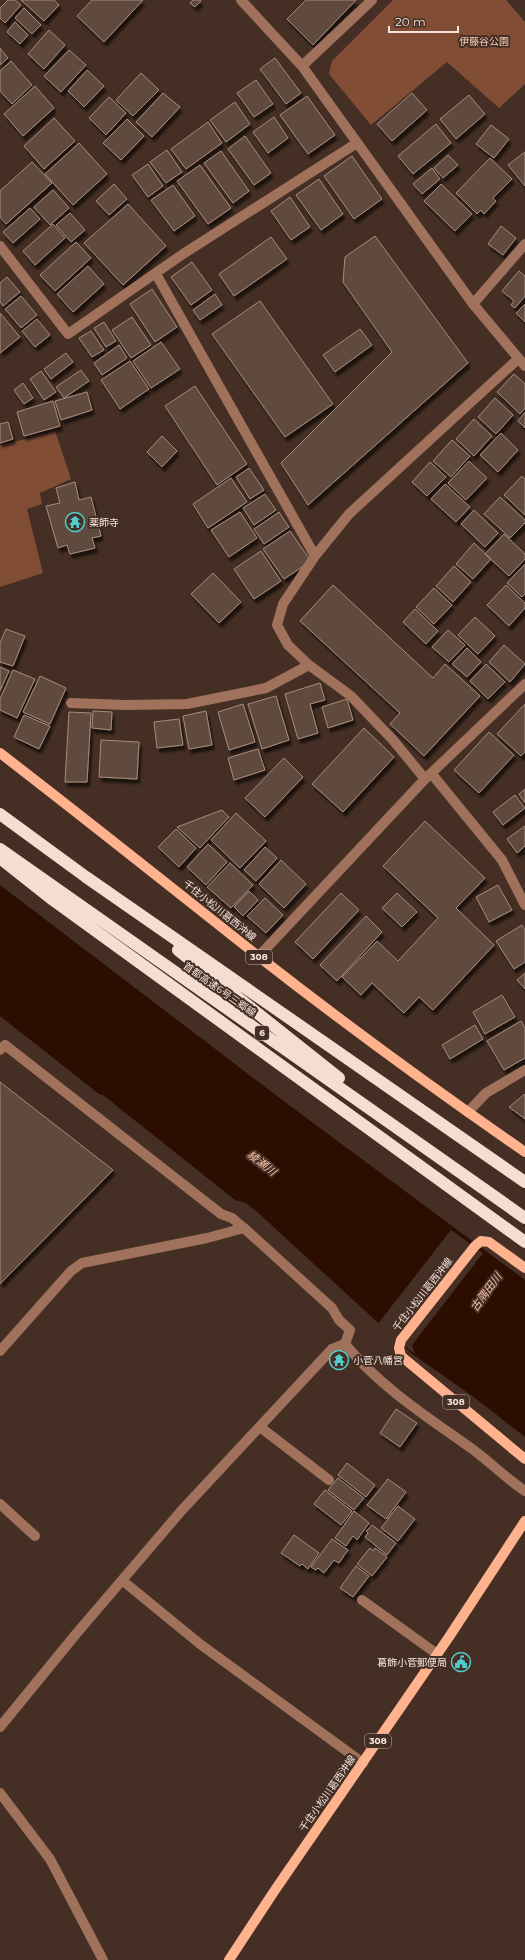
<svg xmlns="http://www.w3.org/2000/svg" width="525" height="1960" font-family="Montserrat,'Noto Sans JP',sans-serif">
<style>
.green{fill:#814d34}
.water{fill:#2c0e01}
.pier{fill:#452f24}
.building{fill:#614a3e;stroke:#a68b7f;filter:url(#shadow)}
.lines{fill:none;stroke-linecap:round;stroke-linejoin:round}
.minor{stroke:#a0715b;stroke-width:10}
.major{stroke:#feb28d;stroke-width:10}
.highway{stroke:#f5ddd2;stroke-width:12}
.labels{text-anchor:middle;stroke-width:4;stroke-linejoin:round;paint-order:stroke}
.shield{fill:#452f24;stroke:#bfaea6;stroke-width:1}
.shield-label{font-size:9px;font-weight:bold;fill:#f3e5de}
.park-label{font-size:10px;fill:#f6d1bf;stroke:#452f24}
.poi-label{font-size:10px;fill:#f3e5de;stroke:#452f24;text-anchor:start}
.street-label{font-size:10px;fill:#f3e5de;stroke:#452f24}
.water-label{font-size:11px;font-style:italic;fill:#fbc4aa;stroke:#452f24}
</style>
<defs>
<filter id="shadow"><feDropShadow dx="2.5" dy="4.5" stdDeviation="1" flood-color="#0009"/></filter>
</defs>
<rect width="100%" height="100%" fill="#452f24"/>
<!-- green -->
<path class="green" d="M393 0H506L525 22V84L499 108 447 62 371 125 329 74 332 61Z
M55 431 71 479 40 493 42 504 27 509 43 573 0 587V446Z"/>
<!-- water -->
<path class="water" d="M0 885 285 1102 525 1280V1437L475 1398 411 1353 255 1210 246 1203 235 1200 103 1095 99 1094 0 1016Z"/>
<!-- pier -->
<path class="pier" d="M451 1230 483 1253 412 1345 415 1354 377 1325Z"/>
<!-- building -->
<path class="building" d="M8 0H15L21 5 5 23 0 18V8Z
M21 0H54L59 5 44 21Z
M92 0H143L104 42 77 16Z
M193 0H199L201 1 195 7 190 3Z
M306 0H356L313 45 287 19Z
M24 8 41 25 32 34 15 18Z
M15 22 28 35 20 44 7 32Z
M49 30 65 45 44 69 28 54Z
M0 48 8 58 0 65Z
M69 50 86 65 61 92 44 76Z
M275 58 301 93 286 104 260 69Z
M11 61 32 85 12 104 0 91V71Z
M87 70 104 86 84 107 68 91Z
M141 73 159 90 133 116 116 100Z
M256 80 273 104 254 117 237 93Z
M35 86 54 108 23 136 4 114Z
M163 93 180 107 152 137 136 122Z
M412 93 427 110 392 141 377 124Z
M469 95 485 114 456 139 440 119Z
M307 96 335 135 308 154 280 115Z
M109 97 126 113 106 135 89 118Z
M235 102 250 124 226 142 210 120Z
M274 117 288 138 268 153 253 132Z
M54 118 75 141 44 169 24 146Z
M127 119 144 136 121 160 103 143Z
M208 122 222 143 186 169 171 149Z
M436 124 451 143 413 174 398 156Z
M491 125 509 139 494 158 476 144Z
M245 136 271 173 254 185 228 149Z
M79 143 107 174 73 205 45 174Z
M167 150 182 172 166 183 150 162Z
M221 151 249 191 233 203 204 163Z
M525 152V186L508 165Z
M448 155 458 165 443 178 434 168Z
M352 156 382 199 354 219 324 176Z
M490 158 512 179 493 198 496 201 484 214 481 210 477 214 456 193Z
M32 162 52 183 6 224 0 217V191Z
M148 164 163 186 148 197 132 175Z
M200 165 231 208 208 224 177 181Z
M432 168 440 179 422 194 413 184Z
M319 179 343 214 321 230 296 195Z
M114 184 127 199 109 215 96 201Z
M441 184 472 214 455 231 424 201Z
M173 185 195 216 174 231 151 200Z
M53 190 69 208 50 225 34 207Z
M290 197 310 227 291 240 271 211Z
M128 204 166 246 123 285 84 243Z
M30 208 40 219 13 243 3 232Z
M70 213 85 230 71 242 56 225Z
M53 224 65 238 35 265 23 251Z
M501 226 516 238 503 255 488 244Z
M375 236 468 363 308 505 281 463 392 352 343 282 345 257Z
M271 237 287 259 234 296 219 274Z
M76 242 91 258 55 291 40 275Z
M192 262 212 290 191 305 171 277Z
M88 266 104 284 73 312 57 294Z
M519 271 525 276V296L515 308 511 305 514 301 502 291Z
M7 277 20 292 3 306 0 302V283Z
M152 289 177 327 155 342 130 304Z
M215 294 222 305 200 320 193 310Z
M21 296 37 315 21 328 5 309Z
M260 301 333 404 285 437 212 334Z
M525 304V322L516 313Z
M0 313 20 337 0 353Z
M132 317 151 345 131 358 112 330Z
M37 319 50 335 35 347 22 331Z
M104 322 116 341 106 347 94 328Z
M360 329 372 345 335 372 323 355Z
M91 331 104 350 92 357 79 338Z
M161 342 180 369 151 388 133 361Z
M119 345 127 358 102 375 94 363Z
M66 353 73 362 51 379 44 369Z
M130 361 149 389 120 409 101 380Z
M81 370 89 381 64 398 56 387Z
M41 371 56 392 44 400 30 379Z
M514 374 525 384V408L520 414 497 392Z
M23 383 33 398 24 404 14 390Z
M195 386 247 464 217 485 165 406Z
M87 392 92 410 61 420 55 401Z
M495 398 513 415 496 434 478 417Z
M53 401 60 426 24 436 17 412Z
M525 412V428L518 421Z
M474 419 492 436 474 456 456 439Z
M8 422 13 439 0 443V424Z
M501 433 518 450 498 472 480 455Z
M162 436 177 451 162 467 147 452Z
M452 440 470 456 451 477 433 461Z
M469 461 487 478 466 500 448 483Z
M430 462 446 477 427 496 412 482Z
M249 468 264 490 250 499 236 477Z
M522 476 525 479V515L504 495Z
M231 478 247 502 208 528 193 504Z
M75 482 79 500 91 497 101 536 92 538 95 548 70 554 67 545 58 548 46 506 60 503 56 488Z
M445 484 470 507 456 522 431 499Z
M265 494 276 510 254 525 243 508Z
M500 497 525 520V523L510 538 484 514Z
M474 510 498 533 485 547 461 524Z
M240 512 257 538 229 557 211 530Z
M279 512 289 527 264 544 254 529Z
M290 531 311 561 284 579 263 549Z
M504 534 525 554V559L509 576 485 554Z
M474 543 491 559 473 579 456 564Z
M261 551 281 581 254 599 234 569Z
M525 564V594L522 597 507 583Z
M454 566 471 582 453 602 436 586Z
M213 573 241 602 219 623 191 594Z
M333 585 433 678 445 664 480 696 424 756 390 724 400 713 300 621Z
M506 585 525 603V608L509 626 487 605Z
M434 588 452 605 434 624 416 607Z
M415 609 438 631 426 644 403 622Z
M475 617 495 636 478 654 458 635Z
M6 629 25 636 13 666 0 662V643Z
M448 630 465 645 449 662 432 647Z
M504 645 525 664 510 682 489 662Z
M467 648 481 662 467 677 452 664Z
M486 664 505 682 488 699 470 681Z
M0 667 9 671 0 691Z
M13 670 35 679 17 718 0 710V699Z
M40 676 66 688 50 724 23 712Z
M320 683 325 700 310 704 318 733 298 739 285 694Z
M276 696 289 740 262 749 248 704Z
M347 699 353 720 328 728 322 707Z
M243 704 255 742 229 750 218 712Z
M525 704V752L521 756 497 734Z
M93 711 112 712 111 730 92 728Z
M206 711 212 745 189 749 183 716Z
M69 712 91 713 87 782H65Z
M24 715 50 726 39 749 14 737Z
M179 719 183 745 157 748 154 722Z
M364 728 394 757 343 812 312 784Z
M489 732 514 755 479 793 454 770Z
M101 740 139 742 137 779 99 777Z
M258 749 265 770 234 780 228 758Z
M284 758 303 777 265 817 245 798Z
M525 789V803L519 794Z
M515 795 525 808 503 825 493 812Z
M222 810 229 817 200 848 177 827Z
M236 813 266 841 240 868 211 840Z
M425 821 485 878 456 908 494 945 433 1010 419 997 404 1013 372 983 361 995 342 977 377 941 398 961 438 918 383 866Z
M525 826V846L517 853 507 839Z
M176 829 196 848 179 867 158 847Z
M208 844 227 862 206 885 187 867Z
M265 847 277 858 256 881 244 870Z
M281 860 306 884 284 908 259 884Z
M230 863 253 885 231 908 207 887Z
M498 885 512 910 489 922 476 897Z
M249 891 258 900 243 916 234 907Z
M341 893 359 910 313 959 295 942Z
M397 893 417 912 402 927 382 908Z
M265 898 283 915 266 933 247 916Z
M366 916 382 932 337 981 320 965Z
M522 925 525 930V962L514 969 496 941Z
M525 973V989L517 980Z
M502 995 515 1017 485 1034 473 1012Z
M521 1021 525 1028V1058L504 1070 487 1041Z
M475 1025 483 1039 450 1059 442 1045Z
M0 1082 113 1170 0 1284Z
M525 1094V1119L509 1107Z
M396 1409 417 1423 400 1447 380 1433Z
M347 1463 375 1485 366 1497 338 1475Z
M338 1478 364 1498 354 1510 328 1490Z
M388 1479 406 1492 386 1519 367 1505Z
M325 1490 352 1511 341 1525 314 1504Z
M398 1506 415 1519 398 1541 381 1528Z
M354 1511 369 1523 357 1540 353 1536 346 1546 335 1538Z
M372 1525 396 1543 387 1555 365 1537 368 1533 366 1531Z
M294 1535 319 1553 308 1569 302 1564 300 1566 281 1553Z
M332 1539 348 1550 339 1563 334 1560 324 1573 318 1568 316 1570 311 1567Z
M370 1548 373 1551 375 1548 387 1557 372 1576 357 1564Z
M356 1566 369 1576 353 1597 340 1588Z"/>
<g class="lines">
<!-- minor -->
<path class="minor" d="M241 0 302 66 473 304 525 366
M302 66 372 0
M0 246 68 334 183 254 357 143
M156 274 315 556
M473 304 525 244
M71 703 126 705 187 704 266 688 309 665
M431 773 502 860 525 905
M425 779 393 740 351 696 309 665 288 645 277 625 283 604 315 556 349 514 518 359
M259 956 425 779 525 684
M0 1050 5 1045 221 1214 232 1218 244 1228 332 1308 339 1320 350 1330 345 1344C381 1388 429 1418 475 1451 492 1464 507 1479 525 1491
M468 1112 486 1093 525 1070
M0 1351 71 1271 82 1263 207 1238 244 1228
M260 1427 329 1480
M0 1504 35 1536
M123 1581 200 1644 363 1763
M362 1600 437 1654
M0 1727 76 1634 182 1510 332 1349 345 1344
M0 1793 50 1859 103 1960"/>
<!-- major -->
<path class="major" d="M0 753C87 820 172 888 258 956 345 1024 434 1089 525 1152
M525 1268 489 1242 481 1241 475 1246 401 1340 399 1348 401 1356 525 1459
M229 1960 275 1890 449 1637 525 1521"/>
<!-- highway -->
<path class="highway" d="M0 814 86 877 525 1182
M0 849 525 1218
M0 858 53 900 525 1242
M178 950 339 1078"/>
</g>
<!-- icons -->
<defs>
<g id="temple-ring" transform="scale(1)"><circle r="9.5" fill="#452f24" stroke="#52cdce" stroke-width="1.5"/><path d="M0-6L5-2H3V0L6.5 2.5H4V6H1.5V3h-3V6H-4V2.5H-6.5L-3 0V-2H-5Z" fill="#52cdce"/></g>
<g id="civic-ring" transform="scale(1)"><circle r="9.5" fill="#452f24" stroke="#52cdce" stroke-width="1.5"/><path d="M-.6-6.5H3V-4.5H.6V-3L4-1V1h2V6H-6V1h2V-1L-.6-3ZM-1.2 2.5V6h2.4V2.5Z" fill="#52cdce"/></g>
</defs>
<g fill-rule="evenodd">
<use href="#temple-ring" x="75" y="522"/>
<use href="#temple-ring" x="339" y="1360"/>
<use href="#civic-ring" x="461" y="1662"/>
</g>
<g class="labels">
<!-- shield labels -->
<g class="shield">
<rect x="246" y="950" width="26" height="14" rx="3"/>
<rect x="255" y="1026" width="14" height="14" rx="3"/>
<rect x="443" y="1395" width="26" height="14" rx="3"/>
<rect x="365" y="1734" width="26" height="14" rx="3"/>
</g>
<g class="shield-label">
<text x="259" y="960">308</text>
<text x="262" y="1036">6</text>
<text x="456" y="1405">308</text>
<text x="378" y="1744">308</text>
</g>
<!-- park labels -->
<g class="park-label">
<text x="484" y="45">伊藤谷公園</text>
</g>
<!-- poi labels -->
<g class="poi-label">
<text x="89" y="526">薬師寺</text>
<text x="353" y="1364">小菅八幡宮</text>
<text x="447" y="1666" text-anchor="end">葛飾小菅郵便局</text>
</g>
<!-- street labels -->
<g class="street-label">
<text transform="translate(220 910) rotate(39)" y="4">千住小松川葛西沖線</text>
<text transform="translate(220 989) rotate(35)" y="4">首都高速6号三郷線</text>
<text transform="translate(422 1294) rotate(-52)" y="4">千住小松川葛西沖線</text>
<text transform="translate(327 1793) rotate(-55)" y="4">千住小松川葛西沖線</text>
</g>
<!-- water labels -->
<g class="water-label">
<text transform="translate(262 1163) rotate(38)" y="4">綾瀬川</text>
<text transform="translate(486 1292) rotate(-54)" y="4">古隅田川</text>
</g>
</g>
<!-- scale -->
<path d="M389 26v6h69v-6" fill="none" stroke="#f3e5de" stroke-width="2"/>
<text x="395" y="26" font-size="12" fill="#f3e5de" stroke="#452f24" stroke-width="3" paint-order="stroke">20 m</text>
</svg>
